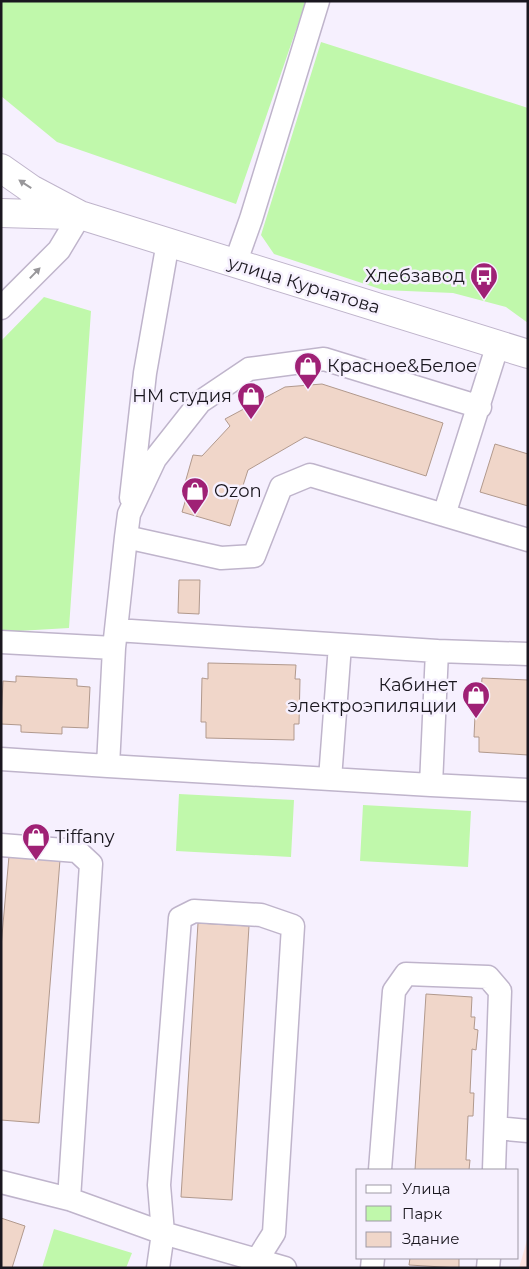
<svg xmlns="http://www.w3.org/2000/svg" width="529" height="1269" font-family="Montserrat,sans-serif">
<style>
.education{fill:#fde2e0}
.green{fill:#c0f8ab}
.building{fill:#f0d6c9;stroke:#b1998d}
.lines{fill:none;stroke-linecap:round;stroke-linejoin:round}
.minor-casing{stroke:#bfb4cb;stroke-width:25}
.major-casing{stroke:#bfb4cb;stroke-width:30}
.minor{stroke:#fff;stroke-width:22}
.major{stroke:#fff;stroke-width:28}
.oneway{fill:#98979a}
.labels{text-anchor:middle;stroke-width:5;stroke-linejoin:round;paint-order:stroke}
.poi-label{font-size:18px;fill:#1a171f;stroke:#f6f0fe;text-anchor:end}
.street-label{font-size:18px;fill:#1a171f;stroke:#f6f0fe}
</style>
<rect width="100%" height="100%" fill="#f6f0fe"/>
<!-- education -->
<path class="education" d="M528 1237V1268H519Z"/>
<!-- green -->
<path class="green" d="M1 1H306L236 204 57 142 1 96Z
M321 42 528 108V323L506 307 453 293 383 290 274 254 261 235Z
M44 297 91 311 69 628 1 632V341Z
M179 794 294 800 291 857 176 851Z
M363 805 471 811 468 867 360 861Z
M54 1229 132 1253 126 1268H42Z"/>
<!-- building -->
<path class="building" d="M322 384 443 423 426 476 305 437 248 470 230 526 182 512 188 492 183 490 193 455 202 456 230 426 225 419 285 387Z
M495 444 528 454V506L480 492Z
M179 580H200L199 614 178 613Z
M208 663 296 665 295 679H300L299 724H294V740L206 738V722H201L202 678 208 679Z
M16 676 77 679V686L90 687 88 728 62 727V734L21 732V725L1 724 3 681 16 682Z
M482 678 528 680V755L479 752V737H474L476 693H481Z
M9 856 60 860 39 1123 1 1120V947Z
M198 923 249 926 232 1200 181 1197Z
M426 994 472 997 471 1017H475L474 1029 478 1030 476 1050 472 1049 470 1093H474L473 1116H468L466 1160H470L469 1170H415Z
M1 1218 25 1226 12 1268H1Z
M410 1258H459V1268L409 1265Z"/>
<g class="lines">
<!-- minor casing -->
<g class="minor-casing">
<path id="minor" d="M235 264 251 219 318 1
M1 308 59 250 80 215
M498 344 444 515 528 540
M131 498 145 373 168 242
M444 515 310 475 281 487 254 556 221 558 126 537 129 514 155 459 200 402 249 369 324 359 480 407
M116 630 437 651
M1 642 114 648
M528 654 437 651 431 785 528 790
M1 759 108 766 114 648 126 537
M108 766 431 785
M330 779 340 645
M1 845 77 851 91 864 69 1199
M496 1128 528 1131
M380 1170 394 991 406 974 488 977 500 991 494 1170
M1 1182 69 1199 163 1233 285 1268
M158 1268 163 1233 159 1185 180 918 194 911 261 915 293 926 274 1233 257 1260
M372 1268 373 1258
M488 1268 489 1258"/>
</g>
<!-- major casing -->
<g class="major-casing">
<path id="major" d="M1 168 31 189 80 215 528 354
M1 213 71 215"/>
</g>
<!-- minor -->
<use href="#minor" class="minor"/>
<!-- major -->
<use href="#major" class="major"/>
</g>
<!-- one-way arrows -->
<defs><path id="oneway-solid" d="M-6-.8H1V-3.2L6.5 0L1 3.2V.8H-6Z" transform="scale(1.25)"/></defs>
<g class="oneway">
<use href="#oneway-solid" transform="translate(25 184) rotate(-147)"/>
<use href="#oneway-solid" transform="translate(35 273) rotate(-46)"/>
</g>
<!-- icons -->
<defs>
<g id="bus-pin" transform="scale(1.4375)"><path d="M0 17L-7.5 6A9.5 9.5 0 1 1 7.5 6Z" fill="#9f2175" stroke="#f6f0fe"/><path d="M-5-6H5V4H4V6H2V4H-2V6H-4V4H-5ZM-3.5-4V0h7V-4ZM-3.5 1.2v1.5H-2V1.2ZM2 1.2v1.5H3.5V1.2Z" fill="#fff"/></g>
<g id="shop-pin" transform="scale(1.4375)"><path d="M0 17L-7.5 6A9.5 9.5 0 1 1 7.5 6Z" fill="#9f2175" stroke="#f6f0fe"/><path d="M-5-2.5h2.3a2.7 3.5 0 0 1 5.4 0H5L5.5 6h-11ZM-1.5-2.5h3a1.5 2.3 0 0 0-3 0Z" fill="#fff"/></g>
</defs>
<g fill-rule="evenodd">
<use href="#bus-pin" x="484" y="276"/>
<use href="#shop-pin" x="308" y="366"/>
<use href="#shop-pin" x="251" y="396"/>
<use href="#shop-pin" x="195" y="491"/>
<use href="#shop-pin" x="476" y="695"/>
<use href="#shop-pin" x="36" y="837"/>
</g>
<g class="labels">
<!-- poi labels -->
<g class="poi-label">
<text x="465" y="282">Хлебзавод</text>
<text x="327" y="372" text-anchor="start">Красное&amp;Белое</text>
<text x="232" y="402">HM студия</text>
<text x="214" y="497" text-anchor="start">Ozon</text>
<text x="457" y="691">Кабинет<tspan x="457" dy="21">электроэпиляции</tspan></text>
<text x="55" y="843" text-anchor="start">Tiffany</text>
</g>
<!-- street labels -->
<g class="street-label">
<text transform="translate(304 285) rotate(17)" y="6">улица Курчатова</text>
</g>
</g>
<!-- border -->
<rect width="529" height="1269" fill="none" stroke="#1a171f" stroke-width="5"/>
<!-- legend -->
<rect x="356" y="1169" width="162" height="90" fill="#f6f0fe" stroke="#9e99a5"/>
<rect x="366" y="1185" width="25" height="8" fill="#ffffff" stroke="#9e99a5"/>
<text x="402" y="1194" font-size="15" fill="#1a171f">Улица</text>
<rect x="366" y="1206" width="25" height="15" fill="#c0f8ab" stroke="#9e99a5"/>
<text x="402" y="1219" font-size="15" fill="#1a171f">Парк</text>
<rect x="366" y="1232" width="25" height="15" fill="#f0d6c9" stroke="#9e99a5"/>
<text x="402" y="1244" font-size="15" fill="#1a171f">Здание</text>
</svg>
